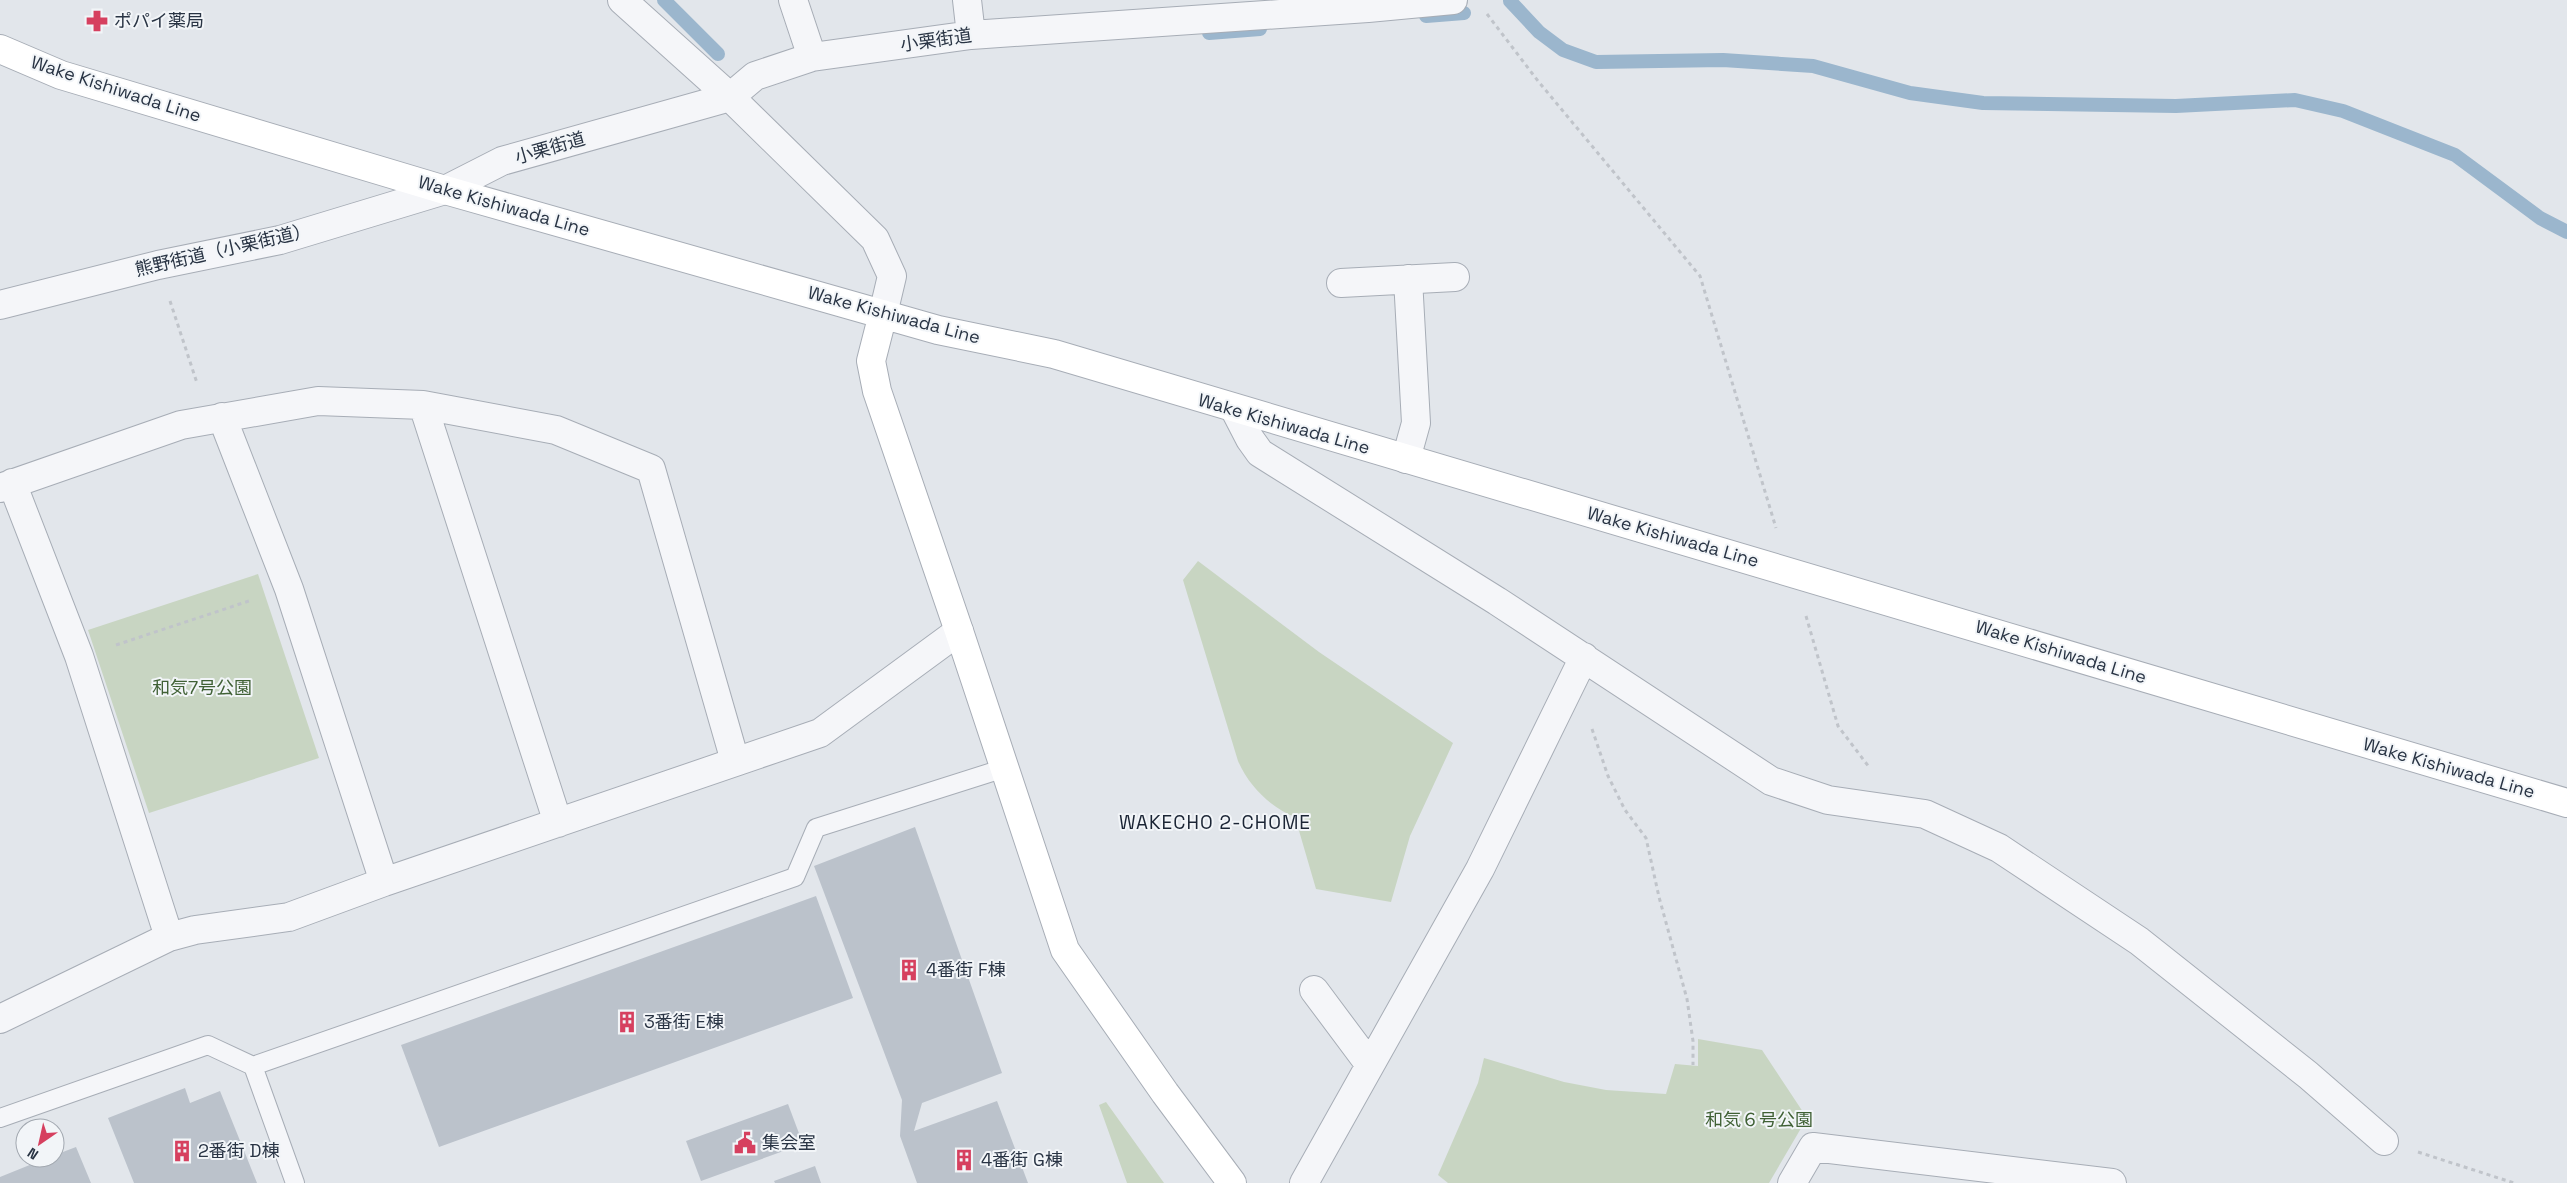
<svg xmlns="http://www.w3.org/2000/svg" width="2567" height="1183" font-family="'Space Grotesk','Noto Sans JP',sans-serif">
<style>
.green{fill:#c8d5c2}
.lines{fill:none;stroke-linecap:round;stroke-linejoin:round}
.stream{stroke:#9bb6cd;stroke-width:14}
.building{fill:#bbc2cb}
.lane-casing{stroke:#a7adb6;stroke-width:20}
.street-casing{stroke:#a7adb6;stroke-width:30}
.secondary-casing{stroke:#a7adb6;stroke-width:30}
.path{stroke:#c0c4ca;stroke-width:3;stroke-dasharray:4 4;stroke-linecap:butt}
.lane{stroke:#f5f6f9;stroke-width:18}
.street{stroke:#f5f6f9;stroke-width:28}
.secondary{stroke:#fff;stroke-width:28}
.labels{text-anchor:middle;stroke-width:4;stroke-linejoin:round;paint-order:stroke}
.poi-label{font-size:18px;fill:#293444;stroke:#f2f5f8;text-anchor:start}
.street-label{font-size:18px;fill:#293444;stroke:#f2f5f8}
.park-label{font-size:18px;fill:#406135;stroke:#f2f5f8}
.neighbourhood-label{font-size:19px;letter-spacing:1px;fill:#1b2535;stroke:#f2f5f8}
</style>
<rect width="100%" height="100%" fill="#e2e6eb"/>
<!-- green -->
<path class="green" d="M1198 561 1319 652 1453 743 1410 836 1391 902 1316 889 1295 817C1270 807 1249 786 1238 761L1183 580Z
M258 574 319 758 149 813 88 630Z
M1698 1039 1762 1050 1807 1118 1769 1183H1448L1438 1175 1478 1083 1484 1058 1564 1082 1606 1090 1666 1094 1675 1064 1698 1066Z
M1106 1102 1164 1183H1127L1099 1105Z"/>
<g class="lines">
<!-- stream -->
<path class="stream" d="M664 0 718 54
M1510 1 1539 32 1563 50 1596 62 1723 60 1813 66 1910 93 1983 103 2176 106 2295 100 2343 111 2455 155 2540 218 2567 232
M1426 16 1464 13
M1209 33 1260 29"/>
</g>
<!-- building -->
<path class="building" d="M915 827 1002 1073 922 1103 914 1131 997 1101 1028 1183H917L900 1136 902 1100 814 866Z
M816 896 853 998 439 1147 401 1045Z
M185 1088 190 1103 220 1091 257 1183H134L108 1118Z
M788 1104 803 1144 701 1181 686 1141Z
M76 1147 91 1183H0V1177L47 1158H55V1155Z
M815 1166 821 1183H775L774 1181Z"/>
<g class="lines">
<!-- lane casing -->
<g class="lane-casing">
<path id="lane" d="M253 1066 295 1183
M0 1118 208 1045 253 1066 795 877 816 828 1005 768"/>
</g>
<!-- street casing -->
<g class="street-casing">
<path id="street" d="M622 0 730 97 875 239 892 276 883 314
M793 0 812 57
M967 0 971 35
M1341 283 1455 277
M0 305 158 265 280 240 445 190 502 161 730 97 755 76 812 57 971 35 1368 8 1453 0
M423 405 558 823
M1235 410 1250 439 1260 453 1497 601 1771 781 1828 800 1925 814 1999 848 2139 941 2308 1075 2384 1141
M222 417 289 589 384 882
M1406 459 1416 423 1408 279
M12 483 79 656 169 937
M0 488 181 425 318 401 423 405 556 430 651 469 735 761
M1314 990 1370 1065
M0 1019 169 937 195 930 289 917 384 882 820 733 959 631
M1304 1183 1480 869 1584 657
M1792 1183 1813 1147 2112 1183"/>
</g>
<!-- secondary casing -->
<g class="secondary-casing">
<path id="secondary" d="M0 49 61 75 445 190 808 293 938 330 1054 354 2567 803
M883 314 871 361 877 391 959 631 1065 950 1165 1093 1232 1183"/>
</g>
<!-- path -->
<path class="path" d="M1487 14 1538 81 1700 276 1776 528
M170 301 197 383
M1806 616 1838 726 1869 767
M116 645 252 600
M1592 729 1608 776 1625 810 1646 838 1659 897 1687 999 1693 1041V1065
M2418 1152 2514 1183"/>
<!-- lane -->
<use href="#lane" class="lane"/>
<!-- street -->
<use href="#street" class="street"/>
<!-- secondary -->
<use href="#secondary" class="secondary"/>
</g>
<!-- icons -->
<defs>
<g id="pharmacy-bare" transform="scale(1.725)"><path d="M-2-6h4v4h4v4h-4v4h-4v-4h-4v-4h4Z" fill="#d6405f" stroke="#f2f5f8" stroke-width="2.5" paint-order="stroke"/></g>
<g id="building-bare" transform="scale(1.725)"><path d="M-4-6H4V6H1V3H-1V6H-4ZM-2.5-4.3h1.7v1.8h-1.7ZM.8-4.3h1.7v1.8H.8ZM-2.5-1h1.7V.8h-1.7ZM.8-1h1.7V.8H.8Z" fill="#d6405f" stroke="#f2f5f8" stroke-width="2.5" paint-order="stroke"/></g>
<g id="civic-bare" transform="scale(1.725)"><path d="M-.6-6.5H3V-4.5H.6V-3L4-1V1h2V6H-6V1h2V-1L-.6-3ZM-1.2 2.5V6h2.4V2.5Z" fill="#d6405f" stroke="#f2f5f8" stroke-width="2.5" paint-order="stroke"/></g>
</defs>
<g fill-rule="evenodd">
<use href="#pharmacy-bare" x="97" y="21"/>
<use href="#building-bare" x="909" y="970"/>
<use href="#building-bare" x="627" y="1022"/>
<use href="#civic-bare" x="745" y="1143"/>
<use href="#building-bare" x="182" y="1151"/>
<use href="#building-bare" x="964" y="1160"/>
</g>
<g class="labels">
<!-- poi labels -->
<g class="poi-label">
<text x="114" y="27">ポパイ薬局</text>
<text x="926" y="976">4番街 F棟</text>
<text x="644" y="1028">3番街 E棟</text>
<text x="762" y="1149">集会室</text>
<text x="198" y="1157">2番街 D棟</text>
<text x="981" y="1166">4番街 G棟</text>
</g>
<!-- street labels -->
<g class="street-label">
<text transform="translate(936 40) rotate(-8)" y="6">小栗街道</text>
<text transform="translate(116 89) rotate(18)" y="6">Wake Kishiwada Line</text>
<text transform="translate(550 148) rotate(-16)" y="6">小栗街道</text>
<text transform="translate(504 206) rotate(16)" y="6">Wake Kishiwada Line</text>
<text transform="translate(223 250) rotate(-13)" y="6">熊野街道（小栗街道）</text>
<text transform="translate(894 315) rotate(15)" y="6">Wake Kishiwada Line</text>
<text transform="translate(1284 424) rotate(16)" y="6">Wake Kishiwada Line</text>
<text transform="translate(1673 537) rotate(16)" y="6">Wake Kishiwada Line</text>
<text transform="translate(2061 652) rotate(17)" y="6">Wake Kishiwada Line</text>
<text transform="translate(2449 768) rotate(16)" y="6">Wake Kishiwada Line</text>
</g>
<!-- park labels -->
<g class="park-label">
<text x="202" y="694">和気7号公園</text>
<text x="1759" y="1126">和気６号公園</text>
</g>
<!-- neighbourhood labels -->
<g class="neighbourhood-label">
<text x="1215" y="829">WAKECHO 2-CHOME</text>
</g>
</g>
<!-- north arrow -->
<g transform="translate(40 1143) rotate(214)"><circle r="24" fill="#f2f5f8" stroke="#a2a8b0"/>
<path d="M0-4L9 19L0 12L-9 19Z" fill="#d6405f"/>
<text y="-8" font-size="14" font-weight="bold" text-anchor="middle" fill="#293444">N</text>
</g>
</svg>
